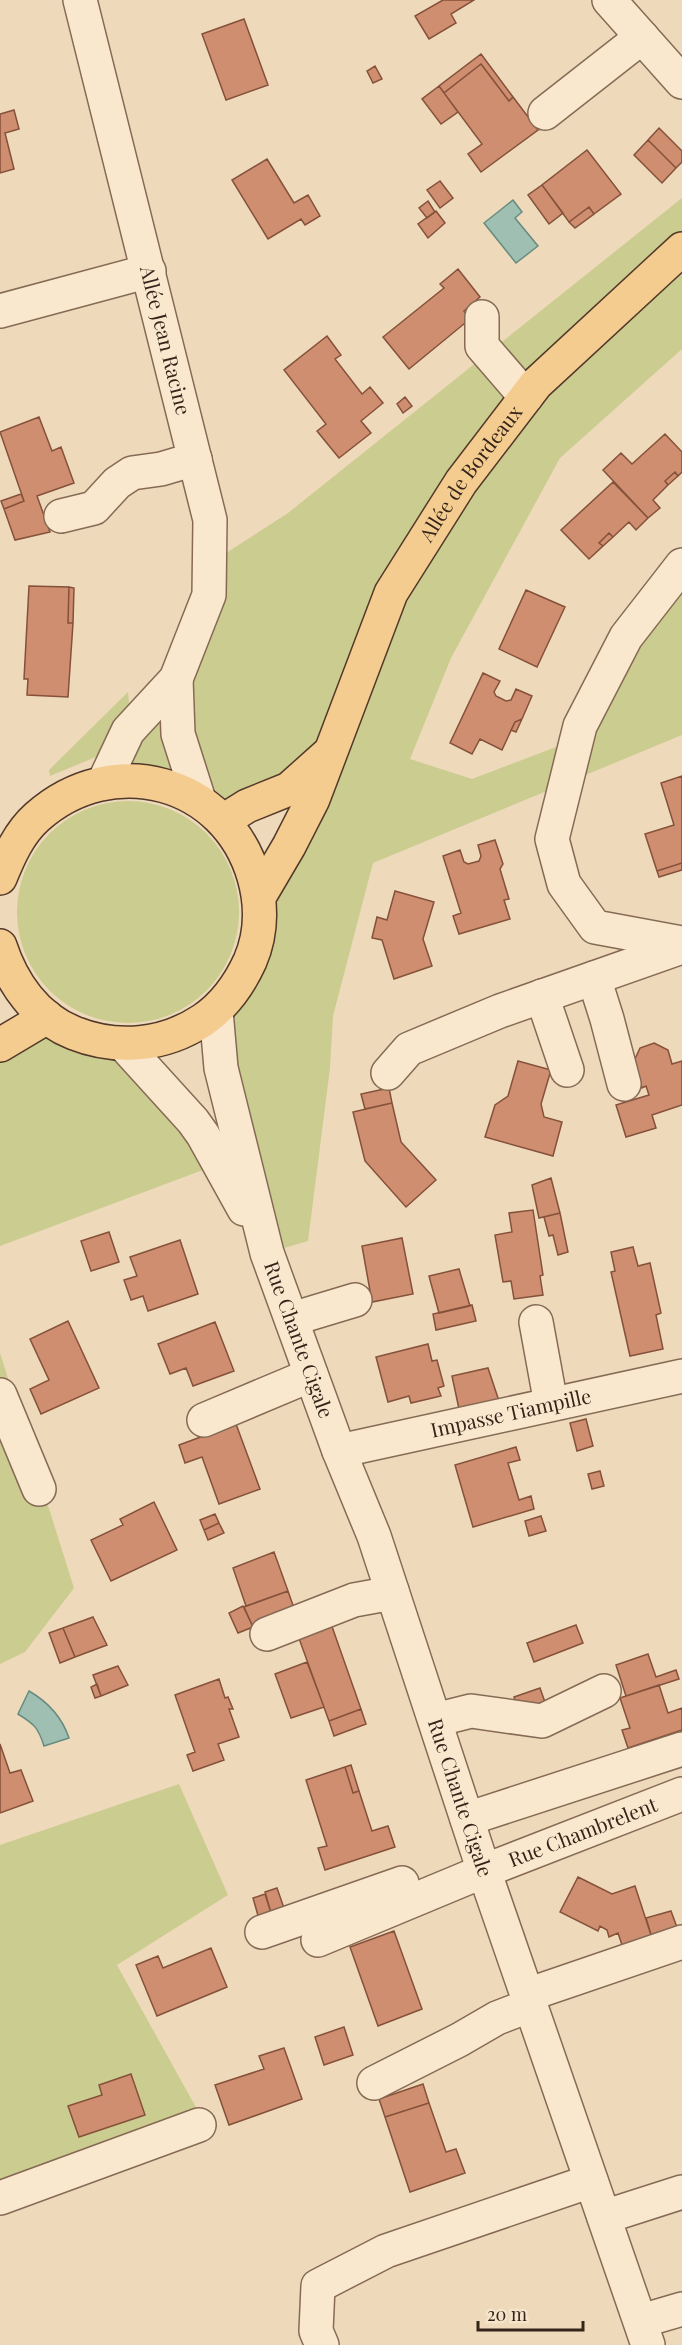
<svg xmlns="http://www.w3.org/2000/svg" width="682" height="2345" font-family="'Playfair Display',serif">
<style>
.green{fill:#cbcc8f}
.water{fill:#9fbfb3;stroke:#678c7f;stroke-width:1.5}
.building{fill:#ce8e6f;stroke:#85513a;stroke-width:1.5}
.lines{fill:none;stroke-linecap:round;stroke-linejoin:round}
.minor-casing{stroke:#866a55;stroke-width:36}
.major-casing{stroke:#53392a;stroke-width:36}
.minor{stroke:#f9e8ce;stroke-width:33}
.major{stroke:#f4cc90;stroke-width:33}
.labels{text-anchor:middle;stroke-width:6;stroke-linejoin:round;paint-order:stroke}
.street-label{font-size:20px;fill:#34241a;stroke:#f6e5ca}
</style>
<rect width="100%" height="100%" fill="#eedabb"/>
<!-- green -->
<path class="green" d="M682 198V349L560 458 451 658 410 759 472 779 577 739 682 565V735L373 863 333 1016 330 1068 308 1241 267 1253 219 1041 313 799 223 821 115 758 176 679 209 564 288 513Z
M128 692 129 704 103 754 50 776 49 770Z
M17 912a111 111 0 1 1 222 0a111 111 0 1 1-222 0Z
M25 1030 124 1045 219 1164 0 1246V1045Z
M0 1353 74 1588 25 1652 0 1664Z
M179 1784 228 1895 117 1965 198 2111 0 2183V1845Z"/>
<!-- water -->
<path class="water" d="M513 200 522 212 515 218 538 246 516 263 484 223Z
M29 1691C48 1702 62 1717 69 1738L44 1746C38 1727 34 1724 18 1714Z"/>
<!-- building -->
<path class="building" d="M443 0H474L451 14 456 23 429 39 415 16Z
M244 19 268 85 226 100 202 34Z
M481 54 513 97 509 101 481 64 444 93 439 86Z
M481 64 509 101 513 97 538 130 481 172 468 154 482 144 444 93Z
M375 66 382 79 373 83 367 71Z
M439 86 458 112 441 124 422 99Z
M14 110 19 129 5 133 14 169 0 173V114Z
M659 128 682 151V162L676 168 648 140Z
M648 140 676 168 662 183 634 155Z
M587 150 621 194 594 214 589 207 569 222 542 185Z
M267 159 294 203 308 195 320 216 305 225 301 219 268 239 232 180Z
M440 181 453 198 440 208 427 190Z
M542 185 563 213 549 224 528 195Z
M428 201 435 212 427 218 419 208Z
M589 207 594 214 575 228 569 222Z
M436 211 445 223 428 238 418 224Z
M458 269 480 297 464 311 470 319 409 369 383 337 444 288 440 284Z
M327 336 341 355 335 359 362 394 370 387 383 403 361 421 371 433 339 458 317 431 326 424 284 370Z
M405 397 412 406 403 413 397 404Z
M39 417 52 451 61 447 74 483 37 496 50 532 15 540 4 509 24 501 0 432Z
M665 434 682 452V472L678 476 675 472 665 481 668 485 653 500 660 508 648 518 603 470 621 453 632 464Z
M675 472 678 476 668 485 665 481Z
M613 482 648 518 636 530 629 522 613 537 609 533 599 543 603 546 589 559 561 530Z
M21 494 24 501 4 509 1 501Z
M609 533 613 537 603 546 599 543Z
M29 586 69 587 68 623H73L68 697 27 695 28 679H24Z
M69 587 74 588 73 623H68Z
M526 590 565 607 537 667 499 649Z
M483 673 500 681 494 692 496 696 506 701 511 700 516 689 532 696 522 719 515 722 502 750 480 739 472 754 450 743Z
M522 719 516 732 511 730 515 722Z
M682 776V863L657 871 645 834 674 825 661 783Z
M495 840 503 864 500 869 509 899 504 900 510 919 459 934 453 916 461 913 443 856 460 850 464 862 468 864 479 861 481 856 478 845Z
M682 863V870L659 877 657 871Z
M395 891 434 902 423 939 432 966 394 979 382 940 372 938 377 917 387 920Z
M654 1043 668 1050 672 1064 682 1061V1105L652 1115 656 1128 626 1137 616 1105 649 1095 646 1086 642 1088 634 1061 640 1048Z
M518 1061 551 1070 541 1104 544 1117 562 1122 553 1156 485 1137 495 1105 508 1096Z
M389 1088 392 1103 365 1109 361 1094Z
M392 1103 401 1142 436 1180 406 1207 365 1161 353 1112Z
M551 1178 560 1213 539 1218 532 1185Z
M533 1210 543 1275 540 1276 543 1295 514 1299 511 1281 503 1282 495 1235 512 1232 509 1213Z
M560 1213 568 1252 558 1255 553 1235 549 1236 544 1217Z
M109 1232 119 1262 91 1271 81 1241Z
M402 1238 413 1294 372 1302 362 1246Z
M180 1240 198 1294 148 1311 143 1296 131 1300 124 1280 137 1276 130 1257Z
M633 1247 638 1266 650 1263 661 1313 656 1315 663 1349 630 1356 611 1272 615 1271 611 1252Z
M459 1269 470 1306 439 1313 429 1276Z
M472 1305 476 1321 436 1330 433 1314Z
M68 1321 99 1388 41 1414 30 1389 49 1380 30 1339Z
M215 1322 234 1371 193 1386 186 1368 170 1374 158 1344Z
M428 1344 432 1361 437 1360 444 1386 438 1388 441 1396 411 1403 409 1396 388 1402 376 1357Z
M488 1368 499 1401 459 1409 452 1376Z
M586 1419 593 1446 577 1451 570 1423Z
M236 1424 260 1489 219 1504 202 1457 185 1463 179 1445Z
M516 1447 520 1460 508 1463 519 1500 531 1496 534 1509 473 1527 455 1465Z
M600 1471 604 1486 592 1489 588 1474Z
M154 1502 177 1550 111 1581 91 1540 123 1525 120 1519Z
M215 1514 219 1523 204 1530 200 1520Z
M541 1516 546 1531 529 1536 525 1521Z
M219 1523 224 1533 208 1540 204 1530Z
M274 1552 288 1591 246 1606 233 1568Z
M288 1591 295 1611 253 1627 244 1607Z
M243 1606 253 1627 238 1633 229 1613Z
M93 1617 107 1645 75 1657 63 1628Z
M329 1618 361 1709 329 1721 297 1633Z
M576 1625 583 1643 534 1662 527 1643Z
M63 1628 75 1657 60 1663 49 1633Z
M648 1654 656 1677 676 1670 679 1679 626 1696 616 1665Z
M307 1662 324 1707 291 1718 275 1674Z
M118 1666 128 1685 101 1696 93 1675Z
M219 1679 225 1698 228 1697 233 1709H229L239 1737 218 1744 224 1760 193 1771 187 1755 195 1752 175 1695Z
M97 1684 101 1696 95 1698 91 1687Z
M659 1685 668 1713 682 1708V1730L628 1748 622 1730 630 1728 620 1698Z
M540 1688 545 1702 519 1712 514 1697Z
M361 1709 366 1724 334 1736 329 1721Z
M0 1744 10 1773 21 1770 33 1801 0 1813Z
M351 1765 359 1791 353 1793 345 1767Z
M345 1767 353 1793 359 1791 372 1831 388 1826 395 1847 325 1870 318 1848 327 1846 306 1780Z
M578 1877 612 1894 635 1886 652 1938 623 1948 618 1933 609 1937 607 1930 600 1926 598 1931 560 1912Z
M277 1888 285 1911 272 1916 265 1892Z
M265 1894 272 1916 259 1919 253 1898Z
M671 1911 678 1930 652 1938 646 1918Z
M394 1931 422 2009 378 2026 350 1947Z
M211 1948 227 1987 157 2016 136 1965 158 1956 163 1968Z
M344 2027 353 2055 324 2065 315 2037Z
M284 2048 302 2099 229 2125 215 2085 264 2069 259 2056Z
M131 2074 145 2115 79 2137 68 2106 102 2095 99 2085Z
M423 2084 429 2103 385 2117 379 2099Z
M429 2103 446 2152 456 2149 465 2173 410 2192 385 2117Z"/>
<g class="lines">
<!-- minor casing -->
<g class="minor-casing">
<g id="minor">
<path id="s1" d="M80 0 210 520 209 595 176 679 128 731 104 782"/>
<path d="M609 0 682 82"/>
<path d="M545 113 642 37"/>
<path d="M0 311 149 271"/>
<path d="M482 317V346L526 397"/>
<path d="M61 516 94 508 117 483 132 473 161 469 195 459"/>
<path d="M682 565 626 637 580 726 552 839 564 884 595 927 682 943"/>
<path d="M176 679 178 734 199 800"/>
<path d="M594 978 607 1019 624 1084"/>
<path d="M542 996 567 1070"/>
<path id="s2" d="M216 1011 221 1068 267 1253 339 1451 374 1536 479 1856 648 2345"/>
<path d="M124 1045 193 1121 203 1135 244 1209"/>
<path d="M388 1073 409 1049 500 1011 682 947"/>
<path d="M292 1319 355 1300"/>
<path d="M536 1322 551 1404"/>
<path d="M0 1395 39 1489"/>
<path d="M204 1420 311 1375"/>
<path id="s3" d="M339 1451 682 1376"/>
<path d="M267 1634 354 1600 387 1594 392 1591"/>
<path d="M435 1720 471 1711 542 1721 604 1691"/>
<path d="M467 1819 682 1749"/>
<path d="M262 1932 402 1883"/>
<path id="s4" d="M318 1940 484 1871 682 1794"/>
<path d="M527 1995 682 1942"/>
<path d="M374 2083 459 2040 497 2018 531 2005"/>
<path d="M0 2198 199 2125"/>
<path d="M604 2217 682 2192"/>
<path d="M641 2321 682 2309"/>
<path d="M322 2345 316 2331 318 2286 386 2251 591 2181"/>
</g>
</g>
<!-- major casing -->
<g class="major-casing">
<g id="major">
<path d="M223 821 247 806 289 789 327 755"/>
<path d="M0 878C9 856 19 833 37 817 112 750 226 780 254 877 262 905 262 933 250 961 239 985 225 1005 203 1020 164 1046 117 1050 74 1033 36 1018 12 983 0 946"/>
<path id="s5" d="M259 897 289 846 313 799 391 593 461 482 536 384 682 249"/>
<path d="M0 1045 47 1017"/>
</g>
</g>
<!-- minor -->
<use href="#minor" class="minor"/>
<!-- major -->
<use href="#major" class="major"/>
</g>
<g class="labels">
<!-- street labels -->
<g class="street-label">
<text dy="7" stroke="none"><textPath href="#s1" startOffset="351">Allée Jean Racine</textPath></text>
<text dy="7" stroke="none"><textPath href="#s5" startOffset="476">Allée de Bordeaux</textPath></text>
<text dy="7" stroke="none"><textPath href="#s2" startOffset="340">Rue Chante Cigale</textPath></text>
<text dy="7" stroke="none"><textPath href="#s3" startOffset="176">Impasse Tiampille</textPath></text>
<text dy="7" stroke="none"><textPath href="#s2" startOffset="826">Rue Chante Cigale</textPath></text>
<text dy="7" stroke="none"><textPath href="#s4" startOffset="286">Rue Chambrelent</textPath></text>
</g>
</g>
<!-- scale -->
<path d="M478 2321v9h105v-9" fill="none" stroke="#34241a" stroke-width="3"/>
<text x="487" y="2321" font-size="18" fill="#34241a" stroke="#f6e5ca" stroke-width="4.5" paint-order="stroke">20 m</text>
</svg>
